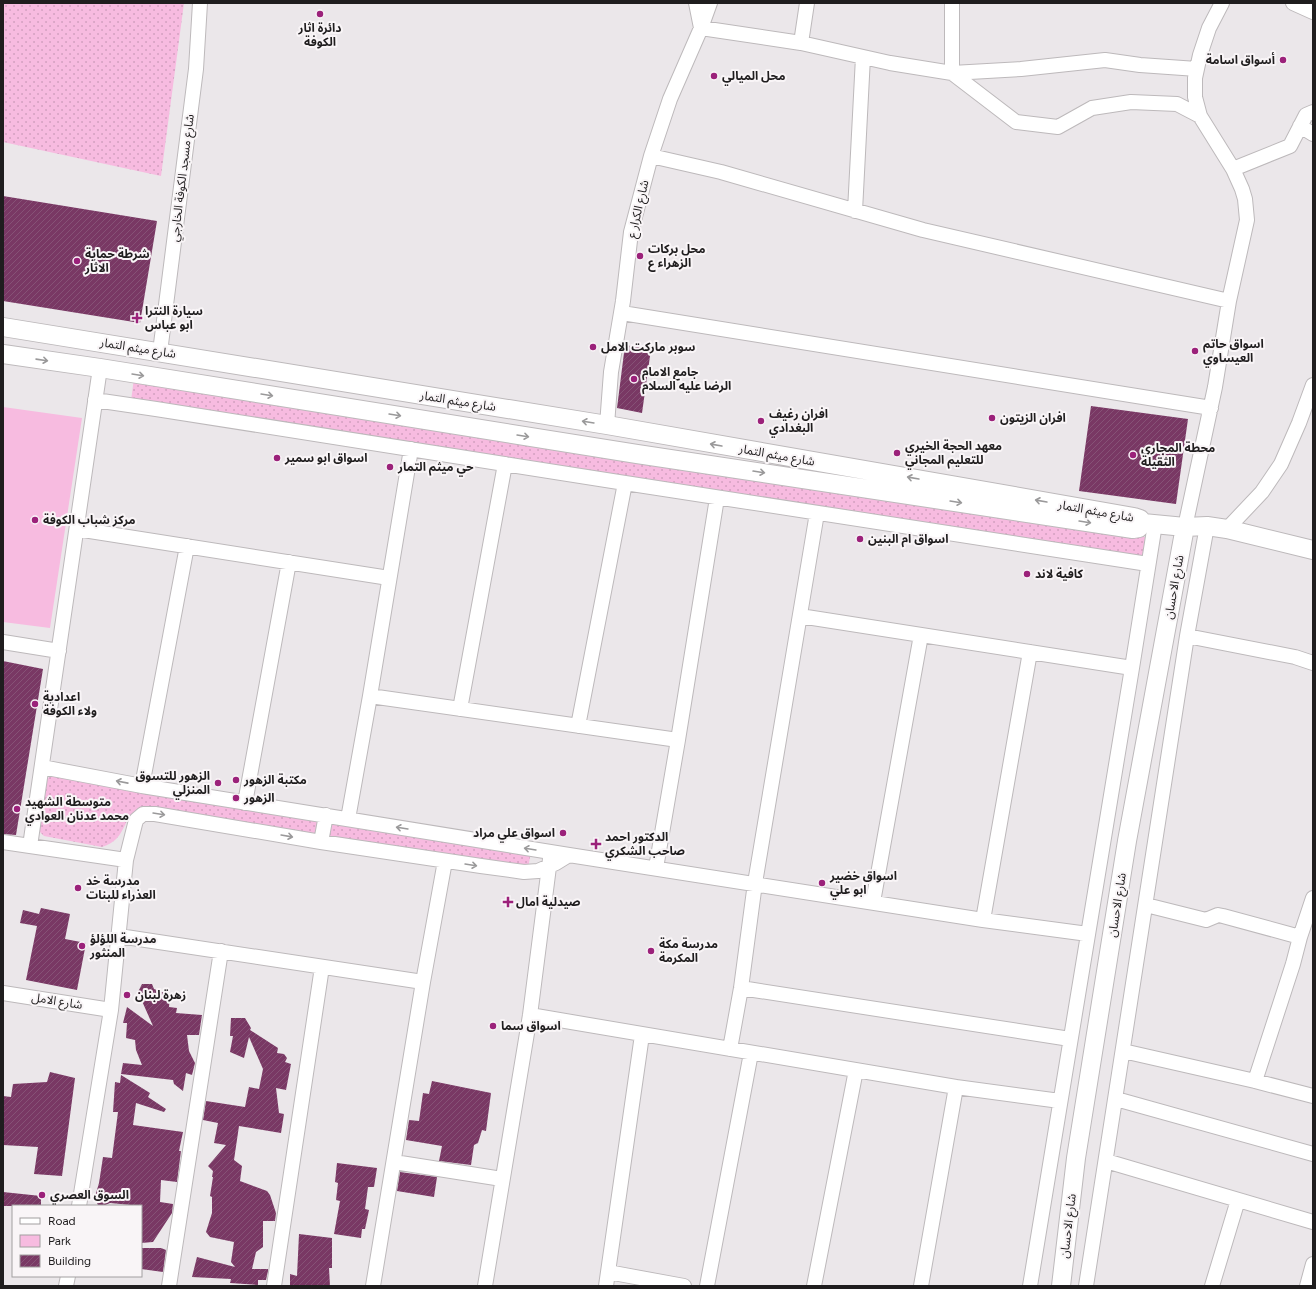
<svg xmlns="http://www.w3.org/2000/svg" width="1316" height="1289" font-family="Figtree,'Noto Sans Arabic',sans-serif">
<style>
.green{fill:url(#green-dots)}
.pitch{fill:#f7bbe0}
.building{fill:url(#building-hatch)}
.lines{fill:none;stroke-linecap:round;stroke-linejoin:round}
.minor-casing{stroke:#bdb9bb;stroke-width:16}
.tertiary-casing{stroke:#bdb9bb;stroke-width:20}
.minor{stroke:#fff;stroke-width:14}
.tertiary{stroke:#fff;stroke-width:18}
.oneway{stroke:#9a999a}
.poi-dot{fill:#9b217a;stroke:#f9f5f7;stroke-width:1.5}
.labels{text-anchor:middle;stroke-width:4;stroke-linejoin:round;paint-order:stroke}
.poi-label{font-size:12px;font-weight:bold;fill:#1f1d1e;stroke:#f9f5f7;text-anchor:start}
.street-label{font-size:12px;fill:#1f1d1e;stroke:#f9f5f7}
</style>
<defs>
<pattern id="green-dots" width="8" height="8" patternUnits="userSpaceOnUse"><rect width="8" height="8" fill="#f7bbe0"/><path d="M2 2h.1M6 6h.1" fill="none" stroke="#d3a0c0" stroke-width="1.8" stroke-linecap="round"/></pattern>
<pattern id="building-hatch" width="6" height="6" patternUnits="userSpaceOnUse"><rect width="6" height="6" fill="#793864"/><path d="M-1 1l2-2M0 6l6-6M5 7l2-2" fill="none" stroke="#865276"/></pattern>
</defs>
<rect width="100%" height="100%" fill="#ebe7ea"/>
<!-- green -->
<path class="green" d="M3 3H184L161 176 3 142Z
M134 378 1145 537 1142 560 131 401Z
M54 774 318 818 315 837 141 809C121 814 129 839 102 847L44 836 40 832 37 825 45 782 48 778Z
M331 822 531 852 528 868 328 838Z"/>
<!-- pitch -->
<path class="pitch" d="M3 407 82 418 50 628 3 622Z"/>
<!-- building -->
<path class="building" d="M3 196 157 221 140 323 3 301Z
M625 345 651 349 642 413 617 408Z
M1091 406 1188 419 1176 504 1079 491Z
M3 661 43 669 16 835 3 834Z
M41 908 70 914 65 939 86 943 77 990 26 980 37 926 20 923 23 910 39 914Z
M142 984H152L154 989 170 995 169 1007 177 1008 176 1013 202 1015 199 1035H187L189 1051 195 1063 192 1075 186 1073 183 1091 174 1084 173 1080 121 1074 123 1063 142 1065 136 1050 135 1040 126 1038 127 1023H123L127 1007 153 1026 138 992Z
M231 1018H245L251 1028 250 1030 278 1048 277 1053 284 1054 287 1058 285 1062 291 1064 286 1090 276 1088 279 1113 284 1114 281 1133 239 1126 234 1160 242 1166 240 1181 267 1191 270 1195 276 1213 275 1221H263V1247L256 1252 252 1269H268V1271L266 1280H258V1285L230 1283 231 1279 192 1277 197 1257 235 1267 231 1262 234 1242 210 1237 206 1232 212 1213V1197L210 1196 213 1177H212L213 1171 208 1166 226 1145 214 1143 218 1123 203 1120 206 1101 245 1107 249 1087 259 1089 263 1069 249 1037 244 1058 230 1052 233 1036H230Z
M50 1072 75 1078 62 1176 34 1174 38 1147 3 1145V1096L11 1097 13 1084 47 1082Z
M121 1075 150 1093 148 1097 166 1109 164 1112 136 1103 133 1125 183 1132 179 1151H181L177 1182 161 1180 160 1202 173 1204 172 1213 153 1242 141 1243V1206L110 1203 103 1206H98L97 1202 94 1200 99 1183 103 1157 112 1158 118 1112H113L115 1082 120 1083Z
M432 1081 491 1093 486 1131 482 1130 478 1143 474 1145 471 1165 439 1161 442 1146 406 1140 409 1120 419 1121 423 1093 429 1094Z
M337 1163 377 1168 374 1187H368L365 1209 369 1210 365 1229H362L361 1238 334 1234 340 1201 336 1200 338 1183 335 1182Z
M400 1172 437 1177 434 1197 397 1191Z
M3 1192 41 1196V1206H3Z
M299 1234 332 1238V1268H329L330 1286H290V1274L297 1276Z
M141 1248H161L166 1250 163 1272 141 1269Z"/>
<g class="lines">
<!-- minor casing -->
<g class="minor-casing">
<path id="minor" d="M696 3 701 28 801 43 890 63 952 73 1016 122 1058 127 1092 108 1131 102 1177 104 1200 116
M952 3V73L1021 69 1105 60 1140 65 1197 69
M1293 3 1313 12
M801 43 807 3
M1300 126 1313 134
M651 156 721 172 923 230 1229 301
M1233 169 1290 146 1306 115 1313 112
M855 211 863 57
M622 313 1211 408
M160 352 196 69 200 3
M100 368 30 846 126 860
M95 400 156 409 625 483 1148 564
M607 425 611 372 623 301 631 232 651 156 670 99 701 28 710 3
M1185 527 1215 387 1229 301 1247 220 1245 199 1242 189 1233 169 1200 116 1195 97V78L1200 55 1209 28 1222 3
M77 529 389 578
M1227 529 1262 492 1281 464 1299 423 1313 385
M800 616 1132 668
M1187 636 1295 657 1313 663
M3 642 59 651
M370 696 678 740 656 868
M460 709 505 464
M578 726 625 483
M678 740 717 498
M42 767 142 786 569 855 983 920 1088 934
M142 786 187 546
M245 803 289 562
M348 819 370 696 411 449
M3 842 30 846
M321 842 326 815
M873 902 921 635
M1146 905 1206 920 1218 915 1223 916 1300 937
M983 920 1030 652
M119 936 423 982
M741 988 1070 1039
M3 993 111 1010
M530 1015 956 1087 1060 1101
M730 1049 741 988 755 883 817 513
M1123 1051 1255 1081 1313 1096
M1255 1081 1293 964 1300 937 1313 898
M1116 1099 1313 1154
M1106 1161 1313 1222
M394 1162 502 1179
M79 1206 111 1010 126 860 136 820 143 814H155L321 842 481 866 524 872 538 871 556 863 569 855
M608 1272 684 1286
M66 1286 68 1276
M169 1286 221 951
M274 1286 322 967
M373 1286 423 982 445 861
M485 1286 530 1015 550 859
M606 1286 642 1035
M707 1286 751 1053
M814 1286 856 1070
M921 1286 956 1087
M1030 1286 1132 668 1155 524
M1086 1286 1187 636 1207 526
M1212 1286 1238 1200
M1307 1286 1313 1264"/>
</g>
<!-- tertiary casing -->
<g class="tertiary-casing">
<path id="tertiary" d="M3 327 607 425 1134 517 1140 519 1143 523 1139 528 1133 529 637 454 100 368 3 354
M1143 523 1185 527 1207 526 1227 529 1313 550
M1061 1286 1076 1158 1127 841 1185 527"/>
</g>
<!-- minor -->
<use href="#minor" class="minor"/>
<!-- tertiary -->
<use href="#tertiary" class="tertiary"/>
</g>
<!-- one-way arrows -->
<defs><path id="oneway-shaft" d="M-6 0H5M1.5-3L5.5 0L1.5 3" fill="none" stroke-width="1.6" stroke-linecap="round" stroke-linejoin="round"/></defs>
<g class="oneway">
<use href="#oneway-shaft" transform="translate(42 360) rotate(8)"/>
<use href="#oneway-shaft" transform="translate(138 375) rotate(9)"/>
<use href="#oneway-shaft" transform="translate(267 395) rotate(9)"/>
<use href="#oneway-shaft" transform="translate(395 415) rotate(9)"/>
<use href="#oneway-shaft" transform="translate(588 422) rotate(-171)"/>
<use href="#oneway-shaft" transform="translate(523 436) rotate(9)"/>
<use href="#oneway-shaft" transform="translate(716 445) rotate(-170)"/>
<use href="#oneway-shaft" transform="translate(759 472) rotate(9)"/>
<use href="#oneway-shaft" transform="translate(913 478) rotate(-170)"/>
<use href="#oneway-shaft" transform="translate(1041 501) rotate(-170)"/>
<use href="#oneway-shaft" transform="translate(956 502) rotate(9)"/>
<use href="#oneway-shaft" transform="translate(1085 522) rotate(9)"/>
<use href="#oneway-shaft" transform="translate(122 782) rotate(-169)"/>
<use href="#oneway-shaft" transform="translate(159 814) rotate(9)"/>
<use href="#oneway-shaft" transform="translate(402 828) rotate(-171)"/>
<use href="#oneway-shaft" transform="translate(287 836) rotate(10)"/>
<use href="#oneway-shaft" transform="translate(530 849) rotate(-171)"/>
<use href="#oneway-shaft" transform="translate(471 865) rotate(9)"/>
</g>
<!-- markers -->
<g class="poi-dot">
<circle cx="320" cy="14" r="4"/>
<circle cx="1283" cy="60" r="4"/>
<circle cx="714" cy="76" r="4"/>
<circle cx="640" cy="256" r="4"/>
<circle cx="77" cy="261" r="4"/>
<path d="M135 312h4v4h4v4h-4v4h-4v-4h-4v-4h4z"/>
<circle cx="593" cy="347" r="4"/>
<circle cx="1195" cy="351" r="4"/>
<circle cx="634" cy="379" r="4"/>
<circle cx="992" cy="418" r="4"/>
<circle cx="761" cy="421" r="4"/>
<circle cx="897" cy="453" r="4"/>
<circle cx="1133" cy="455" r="4"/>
<circle cx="277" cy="458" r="4"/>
<circle cx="390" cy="467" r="4"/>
<circle cx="35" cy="520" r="4"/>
<circle cx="860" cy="539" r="4"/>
<circle cx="1027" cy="574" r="4"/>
<circle cx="35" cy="704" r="4"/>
<circle cx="236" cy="780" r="4"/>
<circle cx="218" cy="783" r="4"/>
<circle cx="236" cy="798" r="4"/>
<circle cx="17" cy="809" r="4"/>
<circle cx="563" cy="833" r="4"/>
<path d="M594 838h4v4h4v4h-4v4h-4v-4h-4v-4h4z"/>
<circle cx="822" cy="883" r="4"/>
<circle cx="78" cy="888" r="4"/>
<path d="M506 896h4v4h4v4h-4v4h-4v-4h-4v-4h4z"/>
<circle cx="82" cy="946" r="4"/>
<circle cx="651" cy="951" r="4"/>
<circle cx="127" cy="995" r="4"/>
<circle cx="493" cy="1026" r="4"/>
<circle cx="42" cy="1195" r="4"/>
</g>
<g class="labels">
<!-- poi labels -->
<g class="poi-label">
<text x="320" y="32" text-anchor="middle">دائرة اثار<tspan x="320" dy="14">الكوفة</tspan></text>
<text x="1275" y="64" text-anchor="end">أسواق اسامة</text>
<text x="722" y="80">محل الميالي</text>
<text x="648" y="253">محل بركات<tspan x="648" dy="14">الزهراء ع</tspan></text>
<text x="85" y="258">شرطة حماية<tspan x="85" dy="14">الاثار</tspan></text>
<text x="145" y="315">سيارة النترا<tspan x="145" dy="14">ابو عباس</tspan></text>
<text x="1203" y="348">اسواق حاتم<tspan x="1203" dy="14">العيساوي</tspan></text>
<text x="601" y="351">سوبر ماركت الامل</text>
<text x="642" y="376">جامع الامام<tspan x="642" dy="14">الرضا عليه السلام</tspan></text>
<text x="769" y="418">افران رغيف<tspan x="769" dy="14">البغدادي</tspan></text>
<text x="1000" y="422">افران الزيتون</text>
<text x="905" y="450">معهد الحجة الخيري<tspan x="905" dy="14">للتعليم المجاني</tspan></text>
<text x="1141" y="452">محطة المجاري<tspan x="1141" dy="14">الثقيلة</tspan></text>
<text x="285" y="462">اسواق ابو سمير</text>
<text x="398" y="471">حي ميثم التمار</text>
<text x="43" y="524">مركز شباب الكوفة</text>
<text x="868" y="543">اسواق ام البنين</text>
<text x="1035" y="578">كافية لاند</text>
<text x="43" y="701">اعدادية<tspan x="43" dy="14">ولاء الكوفة</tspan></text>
<text x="210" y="780" text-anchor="end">الزهور للتسوق<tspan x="210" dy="14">المنزلي</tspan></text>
<text x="244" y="784">مكتبة الزهور</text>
<text x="244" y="802">الزهور</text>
<text x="25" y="806">متوسطة الشهيد<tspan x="25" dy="14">محمد عدنان العوادي</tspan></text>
<text x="555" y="837" text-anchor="end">اسواق علي مراد</text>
<text x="605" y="841">الدكتور احمد<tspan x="605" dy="14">صاحب الشكري</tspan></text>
<text x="830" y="880">اسواق خضير<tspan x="830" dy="14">ابو علي</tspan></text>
<text x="86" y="885">مدرسة خد<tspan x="86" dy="14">العذراء للبنات</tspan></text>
<text x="516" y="906">صيدلية امال</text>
<text x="90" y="943">مدرسة اللؤلؤ<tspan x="90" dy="14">المنثور</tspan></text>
<text x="659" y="948">مدرسة مكة<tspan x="659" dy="14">المكرمة</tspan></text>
<text x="135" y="999">زهرة لبنان</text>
<text x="501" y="1030">اسواق سما</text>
<text x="50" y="1199">السوق العصري</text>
</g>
<!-- street labels -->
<g class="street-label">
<text transform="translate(182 178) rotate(-83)" y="4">شارع مسجد الكوفة الخارجي</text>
<text transform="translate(638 209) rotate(-77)" y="4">شارع الكرار ع</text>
<text transform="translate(138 348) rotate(9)" y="4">شارع ميثم التمار</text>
<text transform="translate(458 401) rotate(9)" y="4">شارع ميثم التمار</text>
<text transform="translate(777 455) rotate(10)" y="4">شارع ميثم التمار</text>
<text transform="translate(1096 511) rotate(10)" y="4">شارع ميثم التمار</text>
<text transform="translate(1174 587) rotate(-80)" y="4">شارع الاحسان</text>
<text transform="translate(1117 905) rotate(-81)" y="4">شارع الاحسان</text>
<text transform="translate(57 1001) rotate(9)" y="4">شارع الامل</text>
<text transform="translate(1068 1226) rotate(-83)" y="4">شارع الاحسان</text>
</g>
</g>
<!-- border -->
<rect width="1316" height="1289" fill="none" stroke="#1f1d1e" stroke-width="8"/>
<!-- legend -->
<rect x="12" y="1205" width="130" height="72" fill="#f9f5f7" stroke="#a29fa0"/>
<rect x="20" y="1218" width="20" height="6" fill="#ffffff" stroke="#a29fa0"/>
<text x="48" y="1225" font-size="12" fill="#1f1d1e">Road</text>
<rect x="20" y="1235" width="20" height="12" fill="#f7bbe0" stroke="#a29fa0"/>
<text x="48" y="1245" font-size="12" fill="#1f1d1e">Park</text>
<rect x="20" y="1255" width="20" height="12" fill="url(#building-hatch)" stroke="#a29fa0"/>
<text x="48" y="1265" font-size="12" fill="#1f1d1e">Building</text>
</svg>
